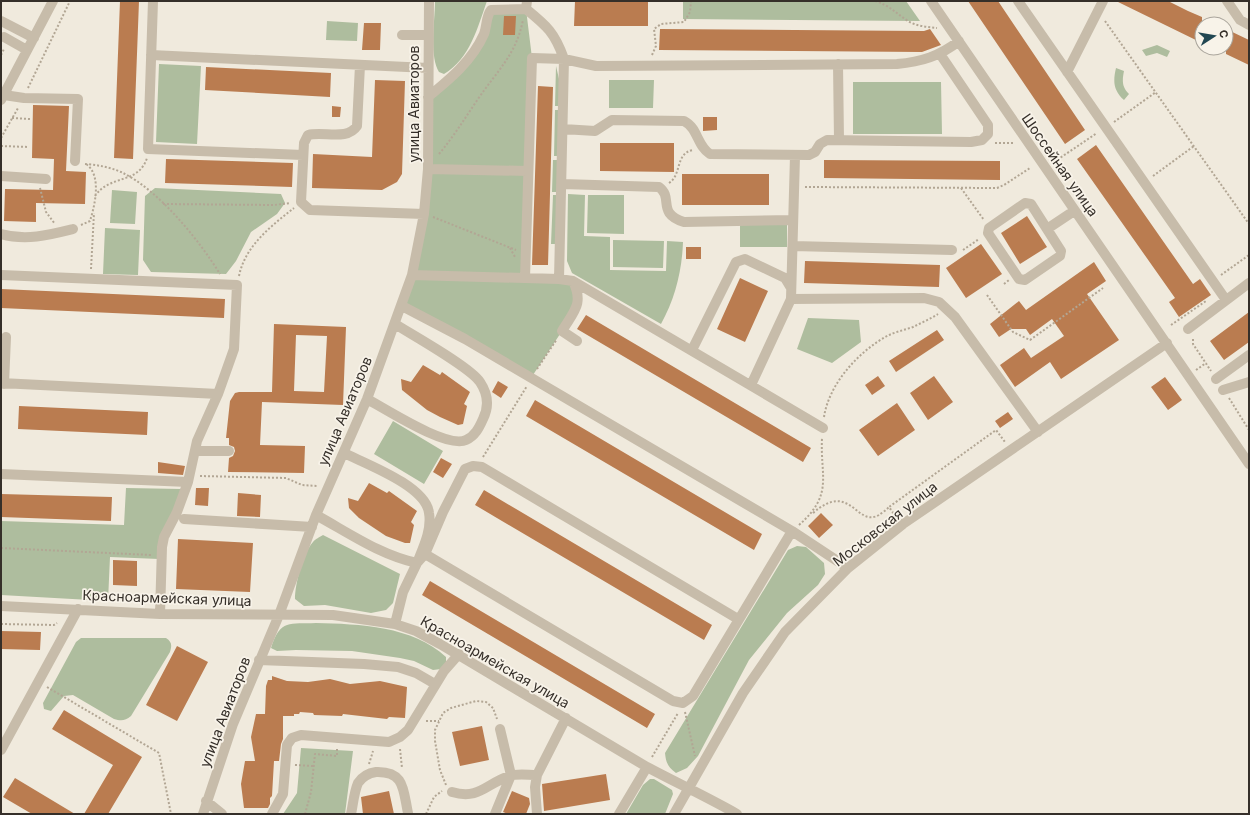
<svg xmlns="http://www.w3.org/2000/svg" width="1250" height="815" font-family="Inter,sans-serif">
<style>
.green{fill:#aebd9e}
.building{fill:#ba7c50;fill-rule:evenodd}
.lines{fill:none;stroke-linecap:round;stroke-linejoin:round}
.path{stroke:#b2a694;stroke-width:2;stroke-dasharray:2 2;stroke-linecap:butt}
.minor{stroke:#c7bcaa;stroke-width:10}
.labels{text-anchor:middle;stroke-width:3.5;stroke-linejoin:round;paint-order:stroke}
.street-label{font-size:14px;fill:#352f29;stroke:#f8f3e9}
</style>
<rect width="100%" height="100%" fill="#f0eadd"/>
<!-- green -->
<path class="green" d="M435 1H487C478 26 470 59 444 74L439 72C429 56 435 20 435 1Z
M683 1H906L920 21 683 19Z
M526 9 532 58 525 277 573 281 578 292 562 331 531 378 402 306 424 214 428 97 472 54 489 12Z
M327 21 358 23 357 41 326 40Z
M1157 45 1170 51 1167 57 1157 53 1146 56 1142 50Z
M159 64 201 66 197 144 156 142Z
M556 66 559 79V106H555Z
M1116 68 1124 71C1122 81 1122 87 1129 94L1124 100C1113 90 1113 81 1116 68Z
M609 80H654L653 108H609Z
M853 82H941L942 134H853Z
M555 110H559L558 156H554Z
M553 160H558L557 192H552Z
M155 188 281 194 285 203 277 214 251 232 236 261 226 274 151 272 143 260 145 196Z
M112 190 137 192 135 224 110 223Z
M568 194 585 195 584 236 610 237V270L666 271 667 241 683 242C682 271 675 299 661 324L572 273 567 261Z
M553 195H557L556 244H551Z
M588 195H624V234L587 233Z
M787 224V247H740V225Z
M105 228 140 230 138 275 103 274Z
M613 240 664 241 663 268 613 267Z
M808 318 859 320 861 342 832 363 797 349Z
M393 421 443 451 424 484 374 454Z
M126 488 182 489 159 559 110 557 108 601 1 595V521L124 525Z
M323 535 400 574 393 603 386 610 371 613 325 605 304 606 295 599C295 584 303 553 313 542 315 539 320 537 323 535Z
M797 546 806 547 824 563 825 574 818 585 787 613 749 660 698 756 687 768 676 773C668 767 666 763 665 753L788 550Z
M316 623C359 624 413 626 446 657V664L441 669 433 670 414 661 400 658 352 651 296 650 277 651 271 648C280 619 290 624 316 623Z
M81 638H166C172 642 172 645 170 652L131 716C125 721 121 721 114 719L73 695 64 696 51 711 44 709 43 703 76 642Z
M301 748 353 751 345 814H283L297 793Z
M650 779H654L672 790 673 794 665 814H626L643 785Z"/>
<!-- building -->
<path class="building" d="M120 1H139L133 159 114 158Z
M575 1H648V26H574Z
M968 1H998L1085 130 1065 144Z
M1116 1H1168L1188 11 1202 17V43Z
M504 16H516L515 35H503Z
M364 23H381L380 50H362Z
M660 29 924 31 930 29 941 45 922 52 659 50Z
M1226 29 1249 40V65L1226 54Z
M206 67 331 73 330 97 205 90Z
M375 80 405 81 402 174 397 182 382 190 312 188 313 154 372 157Z
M538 86 553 87 548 265H532Z
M33 105 69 106 66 171 86 172 85 204 36 203V222L4 221 5 189 53 190 54 159 32 158Z
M332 106 341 107 340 117H332Z
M703 117H717V130L703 131Z
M600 143H674V172L600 171Z
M1096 145 1193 284 1200 279 1211 295 1179 317 1169 302 1175 298 1077 159Z
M166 159 293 163 292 187 165 183Z
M824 160 1000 161V180L824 178Z
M682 174H769V205H682Z
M1027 216 1047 247 1020 264 1001 233Z
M981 244 1002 274 966 298 946 268Z
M686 247H701V259H686Z
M805 261 940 265 939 287 804 283Z
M1094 262 1106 281 1087 294 1119 340 1061 379 1050 362 1015 387 1000 365 1024 348 1031 358 1064 336 1052 319 1030 335 1026 329H1011L999 337 990 324 1019 301 1026 310Z
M740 278 768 291 745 342 717 329Z
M1 289 225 299 224 318 1 308Z
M1249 312V342L1224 360 1210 341Z
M586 315 811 448 803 462 577 329Z
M274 324 346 327 343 405 262 402 260 445 305 446 304 473 228 472 229 458 233 456 235 451 234 447 229 445V438H226L230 401 235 393 239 392H272ZM296 335 327 336 324 392 294 391Z
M937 330 944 340 896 372 889 361Z
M423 365 440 375 442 372 470 392 464 404 467 406 463 424 458 425 440 417 427 410 402 390 401 379 411 382Z
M878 376 885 386 872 395 865 385Z
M934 376 953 402 928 420 910 393Z
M1165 377 1182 400 1168 410 1151 387Z
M498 381 508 387 501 398 492 392Z
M535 400 762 534 754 550 526 416Z
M897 403 915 430 878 456 859 430Z
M19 406 148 412 147 435 18 429Z
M1008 412 1013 419 1000 428 995 421Z
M441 458 452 464 443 478 433 472Z
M158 462 185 466 183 475 158 473Z
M369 483 387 493 389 491 417 511 411 522 414 525 410 543H405L386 536 359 518 349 508 348 498 358 501Z
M196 488H209L208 506 195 505Z
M484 490 712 625 704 640 475 505Z
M238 493 261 495 260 517 237 516Z
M1 494 112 497 111 521 1 517Z
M821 513 833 525 819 538 808 526Z
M178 539 253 543 250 592 176 589Z
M113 560 137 561V586L113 585Z
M430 581 655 714 647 728 422 595Z
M1 631 41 632 40 650 1 649Z
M177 646 208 662 177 721 146 705Z
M272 676 287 681 308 682 330 679 350 684 380 681 407 687 405 718 389 717 387 719 343 714 342 716 314 715 313 713 300 712 299 714H294V716H283V739L281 744 279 761H274L272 796 270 798V804L268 808H244L241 784 245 761H255L251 737 256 714H265L266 686 268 680H272Z
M64 710 142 757 108 814H84L113 765 52 729Z
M482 726 489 760 460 766 452 732Z
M606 774 610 800 544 811 542 784Z
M15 778 75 814H32L3 797Z
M389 791 394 814H363L361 797Z
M512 791 529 798 530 804 526 814H508L503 812Z"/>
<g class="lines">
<!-- path -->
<path class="path" d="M875 1C889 5 897 14 908 21 916 26 927 27 937 28
M1105 21 1249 224
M1 55 4 49
M652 55 656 46 654 29 661 24 684 22 690 12 691 1
M28 88 70 1
M12 118 30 119
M1114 122 1156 92
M1 138 18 108
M995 143H1014
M1 146 29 147
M439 154C454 136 465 118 478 99 497 71 516 55 523 20
M1054 162 1097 133
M85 164C98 165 109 167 121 172 158 189 199 240 220 274
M1153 176 1194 146
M669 183C682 175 675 153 693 150
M805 187 997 188 1004 185 1030 168
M40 188 46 212 55 224
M961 188 984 220
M95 196C110 174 138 185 147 158
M163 204 274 205 290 203
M433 217 516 250
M81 225 90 221C95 205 102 175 86 164
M510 248 515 257
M963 250 979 239
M91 269 94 213
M1221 275 1249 255
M239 276C245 246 271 226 294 208
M1004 284 1009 280
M987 295 1013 332 1030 340 1103 288
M1171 325 1206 301
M1193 339V344L1211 371
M537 369 557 339
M1196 370 1206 363
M1229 398 1249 430
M824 417C829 384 858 352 887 336 895 332 904 330 913 327 921 323 930 319 938 314
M483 457 527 386
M200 476 286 478 302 485 318 486
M813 513C851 480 856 528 879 515 882 513 886 510 889 507
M894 517V514L889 507 996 430 1005 442
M799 525C834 494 820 477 822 438
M1 548 151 555
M114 596 132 598 134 603
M1 624 54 625 57 623
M47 687 159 753 171 814
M685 712 695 756
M426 721H439
M400 749 402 768
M652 757 678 713
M369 764 373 751
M295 765 313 766
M446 785 440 770 435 741V730L443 713 451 708 476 701 486 702 493 708 497 719
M305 814 311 792 315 754 337 756V748
M426 814 434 797 442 791"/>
<!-- minor -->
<path class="minor" d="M153 1 148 149 303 155
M527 1 526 9C547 26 555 33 564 59L559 279
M931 1 1249 464
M1018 1 1226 300
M1227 1 1240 20 1249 25
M1 21 34 38
M402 35H428
M4 37 27 50
M151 55 428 68
M838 64 839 140
M360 65 357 126C347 141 324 131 308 135L304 143 301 202 310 210 424 214
M1067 72 1103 1
M4 95 24 98 78 99 75 161
M428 97C450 79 472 61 484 34 487 26 486 16 491 10L526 9
M1 100 53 1
M563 129 595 131 612 120 684 121C698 128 697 146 710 154L809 155 815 152 820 144 827 140 971 142 982 140 988 134V125L940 54
M428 169 528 171
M1 176 46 179
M562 184 659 187C674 198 656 213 684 222L793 220
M1025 203 1031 204 1061 251 1060 256 1025 280 1019 279 988 233 989 228Z
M1047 229 1074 211
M1 234C26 241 49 235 73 229
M793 246 952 250
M1 275 237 285 234 349 218 394 197 441 188 482 177 512 164 537 162 547 160 614
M412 275 559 279 573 281 823 428
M525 278 532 58 564 59 596 66 897 64C921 62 940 56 959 41
M573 281C584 304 574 311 562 331L577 341
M791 299 924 298 939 302 955 317 1038 432
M402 306 465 339 792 531 848 568
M1188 329 1249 283
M692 350 736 262 745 259 785 278 791 288
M1216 379 1249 355
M1 383 218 394
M4 384 6 337
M751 385 791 299 795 156
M1223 390 1249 382
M367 399C386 409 447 449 466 440 475 436 479 428 483 419 489 407 488 394 480 382 470 367 414 336 395 324
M195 451H229
M1 474 188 482
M316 515C349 533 380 555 417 563 423 548 432 530 429 513 426 486 366 464 344 453
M184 519 312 527
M425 554 673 701 683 703 693 696 792 531
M1 606 160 614 333 615 395 624 416 631 440 644 647 767C677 783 707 797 737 814
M395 624 403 592 417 563 425 554 443 512 465 469 473 466 482 467 738 619
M259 660 364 664 398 667 416 673 435 684
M1 750 78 609
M452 792C479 800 486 784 509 776 517 773 528 775 537 775
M206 801 222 814
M203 814 233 724 279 615 316 515 367 399 412 275 424 214 428 169 429 1
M272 814 283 794 287 745 292 738 301 735 389 742 400 737 408 730 444 671 459 654
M351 814C353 805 354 792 358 783 362 777 369 773 376 772 405 771 403 790 408 813
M495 814 511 775 500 729
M537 814 535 787 537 775 566 718
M619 814 647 767
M674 814 743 693 785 632 848 568 903 524 1167 343"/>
</g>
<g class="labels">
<!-- street labels -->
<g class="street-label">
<text transform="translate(414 104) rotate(-90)" y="5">улица Авиаторов</text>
<text transform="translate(1060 165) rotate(55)" y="5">Шоссейная улица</text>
<text transform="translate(345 411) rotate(-67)" y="5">улица Авиаторов</text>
<text transform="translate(885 524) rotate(-38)" y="5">Московская улица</text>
<text transform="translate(167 598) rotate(2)" y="5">Красноармейская улица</text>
<text transform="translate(495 662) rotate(30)" y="5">Красноармейская улица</text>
<text transform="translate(225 712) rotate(-69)" y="5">улица Авиаторов</text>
</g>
</g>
<!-- border -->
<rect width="1250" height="815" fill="none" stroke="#352f29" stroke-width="4"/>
<!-- north arrow -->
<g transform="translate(1214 36) rotate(78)"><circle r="19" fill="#f8f3e9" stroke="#aaa59c"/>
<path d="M0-3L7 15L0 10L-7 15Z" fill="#224752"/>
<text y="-6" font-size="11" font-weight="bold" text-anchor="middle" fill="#352f29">С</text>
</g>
</svg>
